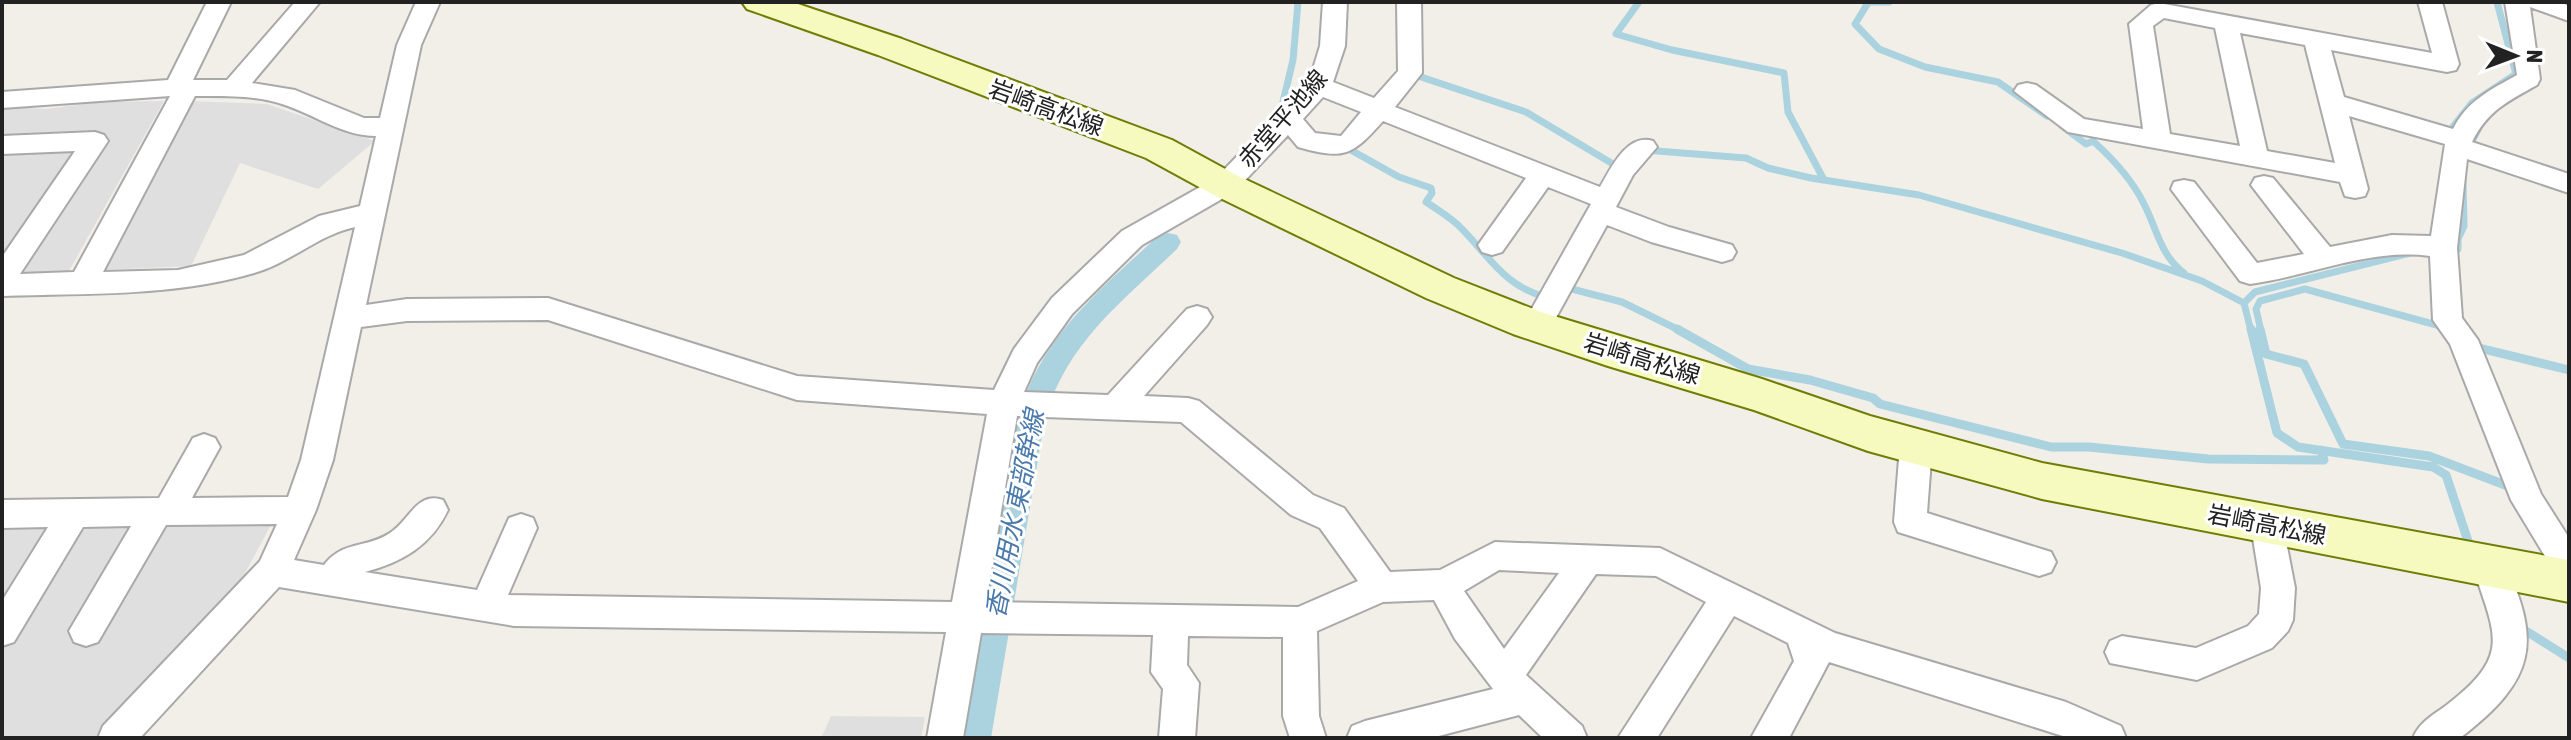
<svg xmlns="http://www.w3.org/2000/svg" width="2571" height="740" font-family="'Asap Condensed','Noto Sans JP',sans-serif">
<style>
.residential{fill:#e0dfdf}
.lines{fill:none;stroke-linecap:round;stroke-linejoin:round}
.stream-far1{stroke:#aad3df;stroke-width:7}
.stream{stroke:#aad3df;stroke-width:9}
.canal{fill:#aad3df;fill-rule:evenodd}
.minor-casing{stroke:#a9a9a9;stroke-width:4}
.secondary-casing{stroke:#707d05;stroke-width:4}
.minor{fill:#fff;fill-rule:evenodd}
.secondary{fill:#f7fabf;fill-rule:evenodd}
.labels{text-anchor:middle;stroke-width:6;stroke-linejoin:round;paint-order:stroke}
.street-label{font-size:24px;fill:#222;stroke:#fff}
.water-label{font-size:26px;font-style:italic;fill:#4a7aab;stroke:#fff}
</style>
<rect width="100%" height="100%" fill="#f2efe9"/>
<!-- residential -->
<path class="residential" d="M164 101 69 271 2 273V107L47 109 99 102Z
M190 101 267 104 375 141 318 189 240 163 191 266 101 270Z
M272 523 230 601 94 738H2V527Z
M831 716 925 717 921 738H821Z"/>
<g class="lines">
<!-- stream-far1 -->
<path class="stream-far1" d="M1639 2 1616 34 1672 50 1784 73 1788 112 1824 180
M1865 2H1889
M1868 3 1855 24 1879 49 1925 67 1998 82 2047 116
M1412 74 1526 112 1618 167
M1290 117 1282 106 1293 60 1298 2
M2062 126 2086 144 2093 141C2113 159 2132 179 2144 204 2157 229 2160 255 2184 273
M2452 128 2472 103 2516 74 2497 2
M1340 144 1399 177 1431 188 1432 193 1426 202C1437 209 1448 216 1458 225 1487 253 1504 287 1546 297
M1644 150 1746 158 1768 168 1811 178 1919 195 2122 253 2202 281 2244 303
M2467 151 2481 124
M2458 249V239L2464 226 2463 179
M1563 290 1568 288 1622 302 1681 331
M2251 331 2244 303 2255 292 2410 253
M2261 331 2256 309 2260 301 2305 289 2444 327"/>
<!-- stream -->
<path class="stream" d="M1677 329 1748 369 1810 380 1873 398 1880 404 2051 447H2089L2208 459 2324 460 2321 450
M2251 329 2277 433 2298 447 2433 467 2446 475 2471 550
M2260 329 2266 354 2304 364 2343 444 2429 456 2513 488
M2471 346 2569 370
M2518 626 2569 658"/>
<!-- canal -->
<path class="canal" d="M1168 233 1177 235 1181 242 1177 249C1122 302 1068 341 1045 418L991 738H957L1017 418C1043 334 1097 293 1159 235Z"/>
<!-- minor casing -->
<g class="minor-casing">
<path id="minor" d="M207 2H231L193 80H227L295 2H320L252 83 295 90 364 118H380L397 45 416 2H440L421 45 366 305 407 299 548 298 797 376 994 390 1014 349 1052 298 1122 231 1216 178 1309 82 1320 46 1323 2H1347L1345 46 1333 82 1374 98 1398 71 1397 2H1421L1422 73 1395 107 1600 187C1611 168 1627 133 1653 141L1657 147 1633 175 1616 207 1669 227 1732 245 1736 252 1732 259 1722 262 1651 242 1607 225 1547 334 1537 337 1527 334 1522 326 1591 204 1548 187 1502 252 1492 255 1482 252 1478 245 1526 178 1383 121C1352 156 1344 160 1298 147L1288 135 1234 192 1142 245 1072 314 1037 363 1024 392 1108 395 1187 309 1197 306 1207 309 1212 317 1207 325 1144 396 1188 398 1199 401 1313 495 1344 508 1390 572 1440 570 1495 542 1660 548 1835 633 2066 702 2121 726 2126 738H2069L1829 662 1789 738H1751L1794 661 1788 643 1734 616 1657 738H1618L1706 602 1656 576 1596 574 1526 675 1582 726 1587 738H1543L1519 715 1431 738H1347L1352 726 1365 721 1493 689 1455 639 1434 600 1383 602 1317 631 1319 716 1326 738H1290L1283 716V637L1188 636 1187 665 1199 683 1195 738H1159L1163 689 1151 672 1153 635 981 633 963 738H927L946 632 514 626 279 587 140 738H98L103 726 260 561 277 524 166 525 98 642 86 646 74 642 69 631 131 526 83 527 14 642 2 646V601L48 527 2 528V500L159 498 193 438 204 434 215 438 220 447 192 498 288 497 301 460 355 227C318 235 290 263 254 273 172 297 87 293 2 296V257L75 151 2 154V136L95 132 104 135 108 141 20 274 74 272 170 96 2 108V92L168 80ZM195 96C224 96 255 95 282 104 314 114 342 136 376 136L360 206 319 216 244 255 178 270 103 272ZM1323 97 1361 112 1341 136 1315 133 1303 119ZM548 320 797 400 987 414 952 602 508 595 537 528 533 518 521 514 509 518 477 590 365 572C402 562 431 546 448 510L443 500C417 491 410 520 390 533 366 549 343 540 324 565L294 560 316 510 333 460 361 327 407 321ZM1017 416 1181 422 1291 515 1320 528 1358 581 1298 607 986 602ZM1499 570 1559 573 1504 649 1464 591Z
M2418 2H2442L2459 64 2456 70 2447 72 2331 50 2344 97 2453 129C2467 101 2490 90 2517 75L2505 2H2560L2569 6V21L2530 7 2540 79 2537 85C2507 102 2488 110 2472 142L2569 174V193L2467 159 2457 248 2462 318 2478 340 2541 494 2569 538V580L2557 576 2511 500 2450 344 2433 320 2430 256C2369 248 2310 276 2250 284L2240 281 2171 189 2174 182 2184 180 2194 182 2257 263 2304 254 2251 185 2255 178 2264 176 2273 178 2330 247 2392 235 2431 236 2445 144 2349 116 2368 189 2365 196 2355 198 2345 196 2340 182 2068 132 2014 91 2018 85 2027 83 2036 85 2084 119 2143 129 2129 24 2151 5 2159 3 2432 53ZM2164 18 2215 28 2240 146 2170 134 2153 26ZM2240 33 2305 45 2335 163 2267 151Z
M1916 433 1927 437 1932 446 1927 513 2051 552 2056 562 2051 572 2039 576 1898 532 1894 522 1900 446 1905 437Z
M2267 512 2279 516 2283 526 2295 588 2293 620 2288 631 2272 648 2197 680 2110 663 2105 652 2110 641 2122 636 2196 648 2248 626 2259 614 2261 588 2251 526 2255 516Z
M2490 553 2502 557C2543 642 2536 680 2460 738H2413C2420 721 2434 715 2448 704 2513 654 2494 634 2473 567L2478 557Z"/>
</g>
<!-- secondary casing -->
<g class="secondary-casing">
<path id="secondary" d="M742 2H792L902 39 1172 140 1238 176 1454 278 1541 312 1762 379 1870 416 2042 463 2569 560V602L2042 499 1868 451 1754 410 1608 366 1513 334 1426 298 1212 194 1146 158 878 55 747 9Z"/>
</g>
<!-- minor -->
<use href="#minor" class="minor"/>
<!-- secondary -->
<use href="#secondary" class="secondary"/>
</g>
<g class="labels">
<!-- street labels -->
<g class="street-label">
<text transform="translate(1046 108) rotate(20)" y="8">岩崎高松線</text>
<text transform="translate(1283 119) rotate(-49)" y="8">赤堂平池線</text>
<text transform="translate(1642 359) rotate(17)" y="8">岩崎高松線</text>
<text transform="translate(2267 525) rotate(11)" y="8">岩崎高松線</text>
</g>
<!-- water labels -->
<g class="water-label">
<text transform="translate(1015 514) rotate(-79)" y="9">香川用水 東部幹線</text>
</g>
</g>
<!-- border -->
<rect width="2571" height="740" fill="none" stroke="#222222" stroke-width="8"/>
<!-- north arrow -->
<g transform="translate(2515 56) rotate(91)" stroke="#ffffff" stroke-width="6" paint-order="stroke">
<path d="M0-6L14 30L0 20L-14 30Z" fill="#222222"/>
<text y="-12" font-size="22" font-weight="bold" text-anchor="middle" fill="#222222">N</text>
</g>
</svg>
